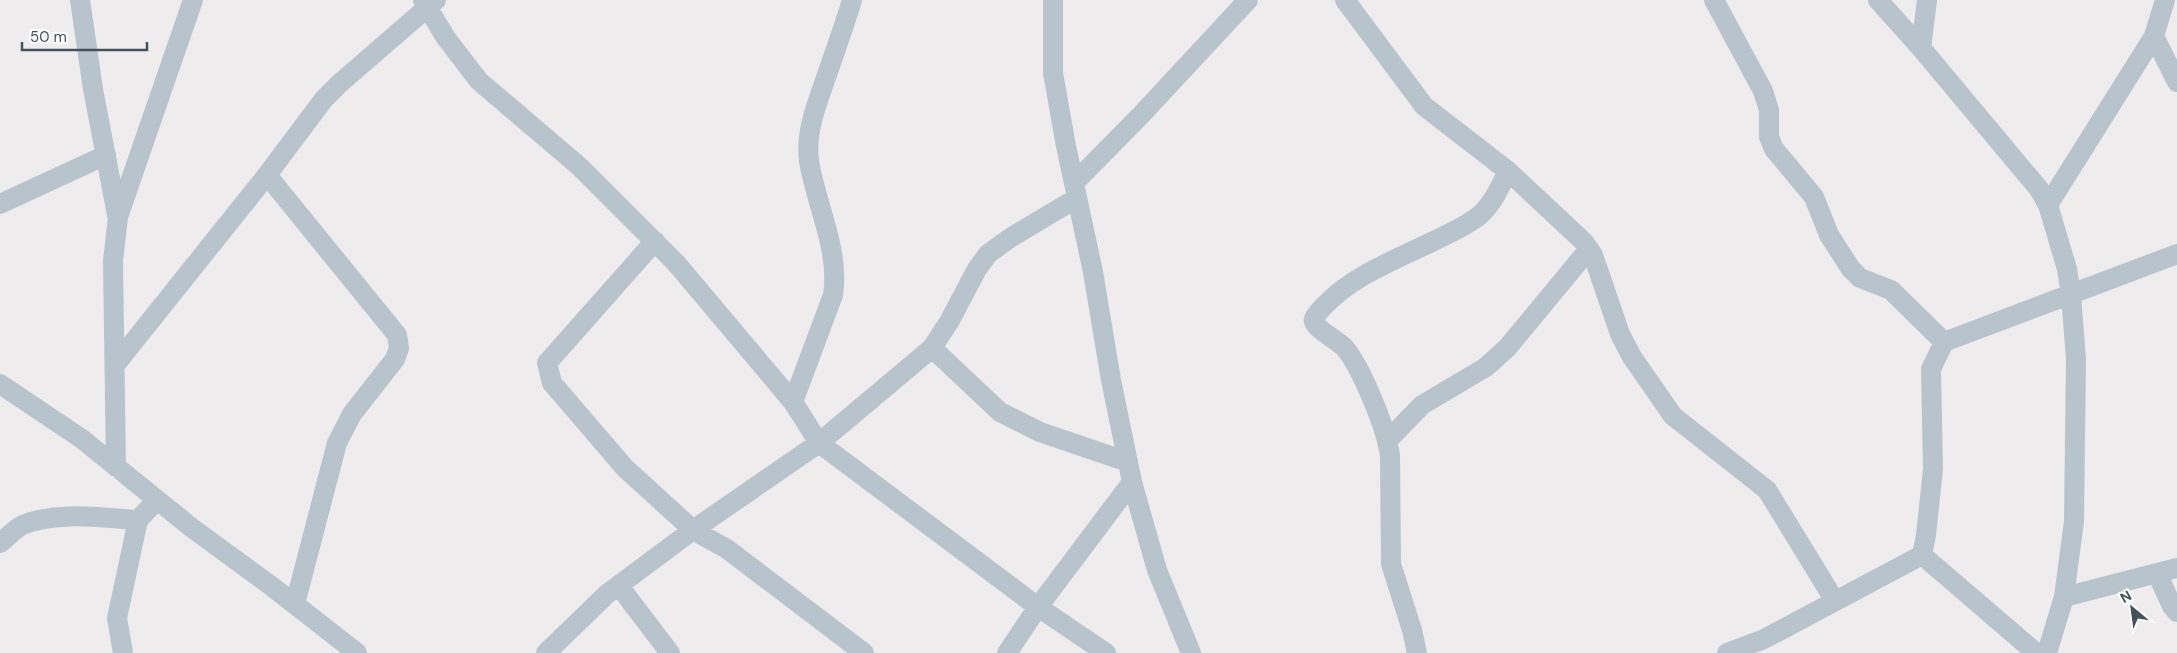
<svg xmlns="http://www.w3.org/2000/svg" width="2177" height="653" font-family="'DM Sans',sans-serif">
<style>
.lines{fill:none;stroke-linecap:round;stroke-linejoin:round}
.minor{stroke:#b7c4cb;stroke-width:20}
</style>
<rect width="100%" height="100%" fill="#efeced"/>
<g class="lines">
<!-- minor -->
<path class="minor" d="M80 0 93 89 117 215
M423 0 446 38 479 81 580 167 676 263 793 402 819 443 1038 607 1106 653
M1053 0V73L1066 146 1093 272 1111 380 1132 482 1157 570 1191 653
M1345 0 1424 106 1508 171 1584 242 1593 255 1620 334 1632 357 1673 416 1767 490 1835 601
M1714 0 1763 91 1769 110V137L1774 149 1814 197 1829 235 1851 269 1860 278 1891 290 1944 342
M1878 0 1921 48 2039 189 2048 205 2067 269 2071 295 2076 359 2074 521 2064 597 2047 653
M2154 36 2177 82
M1921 48 1927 0
M267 175 397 335 399 348 395 359 352 414 337 443 295 604
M1074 183 1141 115 1248 0
M0 204 106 155
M2048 205 2154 36 2165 0
M655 241 547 363 552 383 625 468 693 530 727 549 864 653
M932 348 1000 412 1040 432 1128 462
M115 365 267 175 324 99 339 84 436 0
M0 384 82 439 192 528 270 585 357 653
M793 402 833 295C840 250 816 205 809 161 805 130 818 101 828 72 836 48 845 24 852 0
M1388 440 1422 405 1486 367 1507 348 1589 249
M116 467 113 261 118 217 193 0
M0 543C8 537 16 527 25 524 60 511 102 518 138 520
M1922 555 2036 653
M2157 573 2172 606 2177 612
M619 586 670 653
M2064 597 2177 568
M123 653 117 618 138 520 157 500
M546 653 607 594 693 530 819 443 932 348 949 322 977 269 988 254 1010 238 1077 198
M1007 653 1038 607 1132 482
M1417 653 1412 630 1391 564 1390 456C1387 430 1362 369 1345 348 1338 340 1311 327 1314 319 1315 315 1320 311 1323 307 1354 274 1400 258 1440 238 1454 231 1468 225 1480 215 1493 203 1500 187 1508 171
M1727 653 1764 639 1922 555 1926 535 1933 469 1931 369 1944 342 2177 254"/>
</g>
<!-- north arrow -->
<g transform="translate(2132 608) rotate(331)" stroke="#ffffff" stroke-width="4" paint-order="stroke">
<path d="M0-4L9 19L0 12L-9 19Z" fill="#44535b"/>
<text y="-8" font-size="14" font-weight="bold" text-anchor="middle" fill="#44535b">N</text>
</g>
<!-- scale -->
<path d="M22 42v8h125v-8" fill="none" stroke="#44535b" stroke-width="2.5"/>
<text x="30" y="42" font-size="15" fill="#44535b" stroke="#ffffff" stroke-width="4" paint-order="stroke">50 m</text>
</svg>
